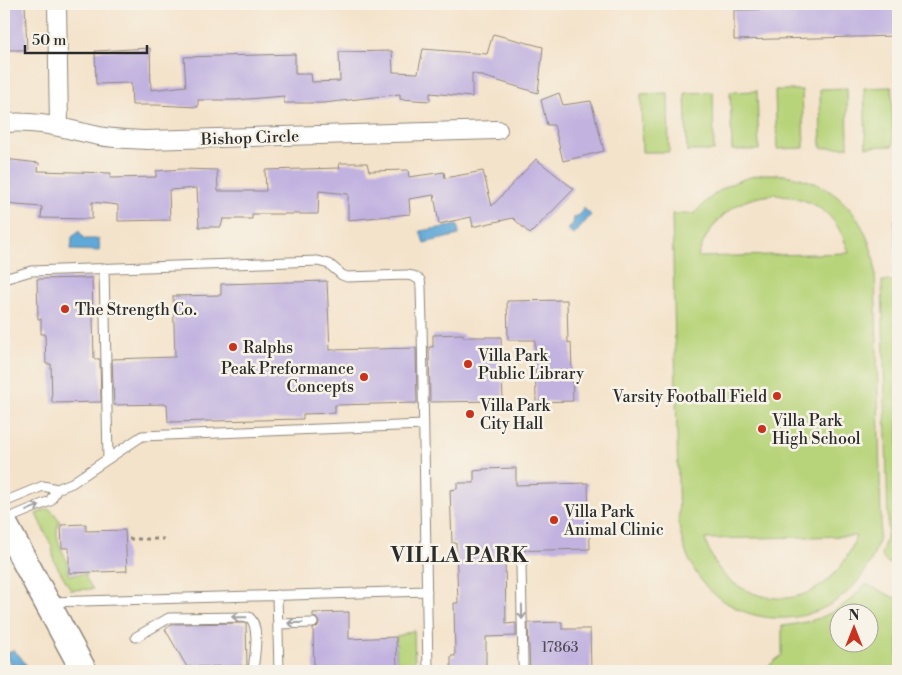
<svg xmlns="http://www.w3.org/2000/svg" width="902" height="675" font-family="'Libre Bodoni',serif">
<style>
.green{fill:#b8d47a;stroke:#728052;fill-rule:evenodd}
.water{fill:#61a8d7;stroke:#466a81}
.building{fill:#c1b2e0}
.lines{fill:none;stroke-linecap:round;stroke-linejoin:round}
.lane-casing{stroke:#90877b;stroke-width:11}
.street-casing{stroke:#90877b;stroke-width:20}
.secondary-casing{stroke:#90877b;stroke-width:28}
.path{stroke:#90877b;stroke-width:3;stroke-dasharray:4 4;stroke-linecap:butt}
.lane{stroke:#fff;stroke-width:9}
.street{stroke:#fff;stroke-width:18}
.secondary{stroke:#fff;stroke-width:25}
.oneway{stroke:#a0a0a0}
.poi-dot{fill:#c8321e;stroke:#f7f3e8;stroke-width:2}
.labels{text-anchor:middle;stroke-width:5;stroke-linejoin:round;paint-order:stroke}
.number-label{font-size:14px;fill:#504d58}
.street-label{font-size:16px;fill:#2b2b2b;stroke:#f7f3e8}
.poi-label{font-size:16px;fill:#2b2b2b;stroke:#f7f3e8;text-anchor:start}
.district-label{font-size:21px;font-weight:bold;letter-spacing:1px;fill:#2b2b2b;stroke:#f7f3e8}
</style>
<rect width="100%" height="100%" fill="#f7f3e8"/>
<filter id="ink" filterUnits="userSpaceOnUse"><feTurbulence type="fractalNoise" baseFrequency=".02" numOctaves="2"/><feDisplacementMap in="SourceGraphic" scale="10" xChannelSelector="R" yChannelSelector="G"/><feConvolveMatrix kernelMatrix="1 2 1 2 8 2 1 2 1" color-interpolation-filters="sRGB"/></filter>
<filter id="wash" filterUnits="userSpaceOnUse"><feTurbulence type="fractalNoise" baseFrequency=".0096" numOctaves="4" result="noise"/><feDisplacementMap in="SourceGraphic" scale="20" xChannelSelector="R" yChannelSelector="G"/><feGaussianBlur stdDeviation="1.12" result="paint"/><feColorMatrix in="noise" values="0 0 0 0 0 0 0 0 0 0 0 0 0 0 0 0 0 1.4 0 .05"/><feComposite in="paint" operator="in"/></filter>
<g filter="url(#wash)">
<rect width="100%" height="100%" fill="#f4e3cb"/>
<!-- green -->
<path class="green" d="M892 87 893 146 866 147 864 88Z
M847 88 848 147 821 148 820 89Z
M775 90H802L804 148 777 149Z
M757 91 759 150H732L730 92Z
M713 92 714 151H687L685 93Z
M668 93 669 152H642L641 94Z
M765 174C824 173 866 208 875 267L881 522C880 530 879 538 877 545 860 603 796 634 740 610 727 604 713 595 704 584 690 567 682 546 679 525L672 214H694C715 190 734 179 765 174ZM775 194C816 199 837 213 849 253L698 257C704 233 724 209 748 200 757 197 766 196 775 194ZM856 536C842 579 805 608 759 595 748 592 737 586 728 579 716 568 710 554 705 539Z
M898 217V568L885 561 881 555 888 531V518L882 281H898L895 220Z
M47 509C53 510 56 516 60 521 52 534 62 549 67 561 68 565 68 570 68 574L70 575 86 574V579L93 589 71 590 54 561 52 547 36 514Z
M866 584 895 598H898V671H762L782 655V626C818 622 842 612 866 584ZM840 612H870V642H840Z
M414 630 415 671H397L396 637Z"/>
<!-- water -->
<path class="water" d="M583 207 591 215 574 235 567 229 573 224 574 217 580 215Z
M458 225 459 235 424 243 420 231Z
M79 231 84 239H99L100 251 71 250 72 237Z
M14 650 19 655 29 669 22 671H13L6 654Z"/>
<g id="blocks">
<!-- building -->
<path class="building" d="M4 4H25L27 50H4Z
M898 7V36L734 40V10Z
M493 34 543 47 538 93 472 73V97L430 93V101L400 99V94L324 103H284V96L236 100H198V107L156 105H132L131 83 96 84 95 51 150 48 151 90 186 86 184 57 295 54V74H311L312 82 340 81 339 52 392 51 393 72 418 73 423 49 487 54Z
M559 93 563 105 591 101 604 151 563 161 554 125H547L541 100Z
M4 159 39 163 38 171 111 173 110 178 156 177V171L182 169 217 170 218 191H266L265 170 340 168 339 163H367L369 171 408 170 409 177 444 172 445 178 483 171 492 206 536 159 574 189 530 234 513 218 472 227 473 226 471 217 439 224 434 195 409 199 410 214 348 220V194L319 191 318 214H252V219H223L221 227H199L197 188 169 190 170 220 118 221V205L92 202V219L41 218 42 207 4 204Z
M92 278 94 359H100L101 402 52 403 51 364H46L45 334H41V319H38L37 279Z
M327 281 330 350 416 348 417 403 335 405V413L303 414V419L168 422 167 404 114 405 112 359 175 357 173 296 221 295V284Z
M567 300 568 343 571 342 573 401 536 402 535 340H508L507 301Z
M463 334V337H501L503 401 430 402 429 347H433V335Z
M516 468V485L588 483 590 549 505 551 506 624 516 623V636L486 637V671H451V656H455L454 603H458L456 543H452L450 490 457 489V483H474V471L483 470V469Z
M86 524V531L125 530 127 571 69 573V548H62L61 525Z
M349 612V639L396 637 397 671H314L313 629 318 626 319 622 316 618 313 617V613Z
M562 622V629H590L591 671H530L528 623Z
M173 624 246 623 247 666 187 667 165 629Z"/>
</g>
</g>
<g filter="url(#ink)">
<use href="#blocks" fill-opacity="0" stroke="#90877b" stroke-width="1"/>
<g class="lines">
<!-- lane casing -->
<g class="lane-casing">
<path id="lane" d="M104 268 108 459
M4 279 31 271 318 261 329 264 342 275 347 277 406 275 413 276 420 280 421 287 422 326 428 671
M4 502 43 486 57 489 72 483 142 436 424 425
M4 520 50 501 57 489
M522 564 521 566 523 664
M277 595 279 671
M49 602 427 591
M278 624 313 623
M136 637 169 618 249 617C261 626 254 658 253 671"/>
</g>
<!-- street casing -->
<g class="street-casing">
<path id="street" d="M57 4 59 126
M4 123C40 120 65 129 99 136 114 139 130 139 146 140L498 130"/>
</g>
<!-- secondary casing -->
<g class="secondary-casing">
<path id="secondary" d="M4 523 84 671"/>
</g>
<!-- path -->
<path class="path" d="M129 539H164
M202 671H203"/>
<!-- lane -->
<use href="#lane" class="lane"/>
<!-- street -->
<use href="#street" class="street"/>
<!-- secondary -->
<use href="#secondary" class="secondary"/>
</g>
<!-- one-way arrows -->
<defs><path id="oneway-shaft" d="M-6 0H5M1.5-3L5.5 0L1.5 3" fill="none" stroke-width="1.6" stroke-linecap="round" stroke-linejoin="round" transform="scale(1.25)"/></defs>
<g class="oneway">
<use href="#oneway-shaft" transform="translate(33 508) rotate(-23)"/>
<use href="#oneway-shaft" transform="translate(522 612) rotate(89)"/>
<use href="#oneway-shaft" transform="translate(239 617) rotate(-179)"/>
<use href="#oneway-shaft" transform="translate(295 623) rotate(178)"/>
</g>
</g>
<!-- markers -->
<g class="poi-dot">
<circle cx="65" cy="309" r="5"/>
<circle cx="233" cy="347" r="5"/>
<circle cx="468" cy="364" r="5"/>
<circle cx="364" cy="377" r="5"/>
<circle cx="777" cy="396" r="5"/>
<circle cx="470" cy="414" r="5"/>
<circle cx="762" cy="429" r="5"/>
<circle cx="554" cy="520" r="5"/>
</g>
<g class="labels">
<!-- number labels -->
<g class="number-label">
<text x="560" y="652">17863</text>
</g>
<!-- street labels -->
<g class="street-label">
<text transform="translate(250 137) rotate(-2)" y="6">Bishop Circle</text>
</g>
<!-- poi labels -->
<g class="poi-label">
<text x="75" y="315">The Strength Co.</text>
<text x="243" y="353">Ralphs</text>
<text x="478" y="361">Villa Park<tspan x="478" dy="18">Public Library</tspan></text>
<text x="354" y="374" text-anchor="end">Peak Preformance<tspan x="354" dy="18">Concepts</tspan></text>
<text x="767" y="402" text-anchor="end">Varsity Football Field</text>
<text x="480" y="411">Villa Park<tspan x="480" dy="18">City Hall</tspan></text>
<text x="772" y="426">Villa Park<tspan x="772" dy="18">High School</tspan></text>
<text x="564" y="517">Villa Park<tspan x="564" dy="18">Animal Clinic</tspan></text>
</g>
<!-- district labels -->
<g class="district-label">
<text x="460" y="562">VILLA PARK</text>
</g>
</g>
<!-- margin -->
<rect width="902" height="675" fill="none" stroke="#f7f3e8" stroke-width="20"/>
<!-- north arrow -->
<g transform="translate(854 628)"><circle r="24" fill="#f7f3e8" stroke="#a5a39c"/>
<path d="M0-4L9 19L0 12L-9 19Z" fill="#c8321e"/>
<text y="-8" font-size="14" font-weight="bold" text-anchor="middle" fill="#2b2b2b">N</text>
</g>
<!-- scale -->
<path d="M25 45v8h122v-8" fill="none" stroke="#2b2b2b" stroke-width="2.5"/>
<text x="32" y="45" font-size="15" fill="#2b2b2b" stroke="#f7f3e8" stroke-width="4" paint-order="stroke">50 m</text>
</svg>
